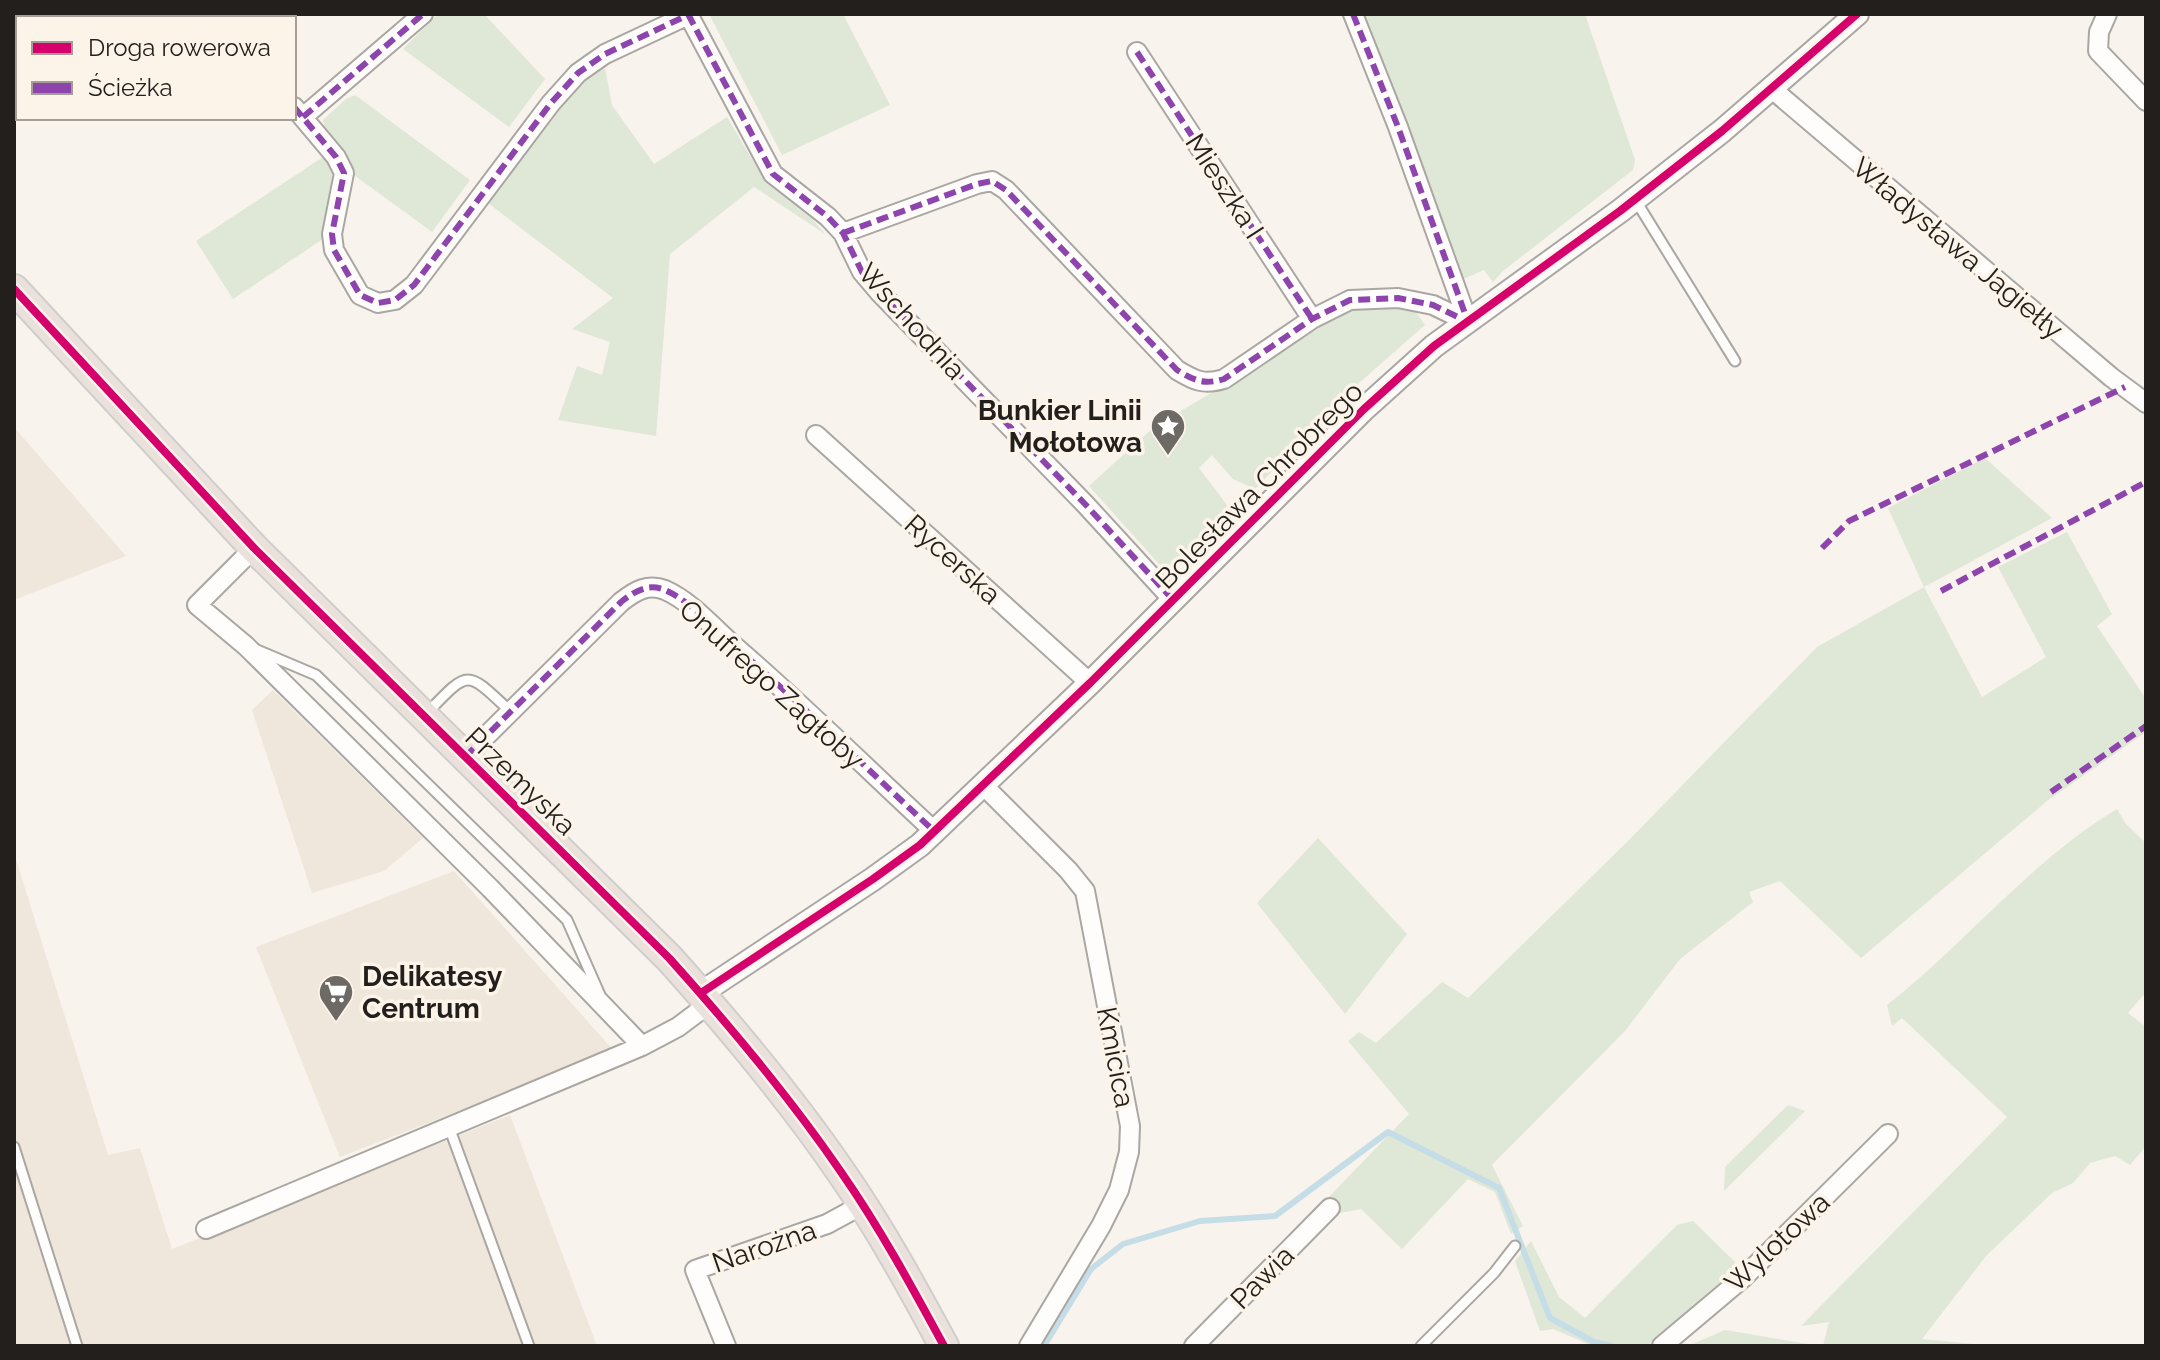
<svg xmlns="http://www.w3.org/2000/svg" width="2160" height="1360" font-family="Raleway,sans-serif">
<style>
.built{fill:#efe7db}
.green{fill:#dfe7d7}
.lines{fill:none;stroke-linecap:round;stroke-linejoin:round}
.stream{stroke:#c5dde7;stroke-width:6}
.service-casing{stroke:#aaa7a2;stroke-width:13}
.minor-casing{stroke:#aaa7a2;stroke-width:22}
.tertiary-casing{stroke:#aaa7a2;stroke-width:26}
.primary-casing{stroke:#d0cecb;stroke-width:32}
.service{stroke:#fefdfc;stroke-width:9}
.minor{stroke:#fefdfc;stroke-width:18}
.tertiary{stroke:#fefdfc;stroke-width:22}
.primary{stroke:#eae1dd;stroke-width:28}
.quiet{stroke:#8e44ad;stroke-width:6;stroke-dasharray:12 6;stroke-linecap:butt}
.cycleway-casing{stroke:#fcf3e9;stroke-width:13}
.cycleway{stroke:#d6006c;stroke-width:8}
.labels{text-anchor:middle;stroke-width:7;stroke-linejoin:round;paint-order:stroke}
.street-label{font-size:28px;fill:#221f1c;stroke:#fcf3e9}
.poi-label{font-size:28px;font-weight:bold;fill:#221f1c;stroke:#fcf3e9;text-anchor:end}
</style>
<rect width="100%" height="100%" fill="#f8f3ed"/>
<!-- built -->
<path class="built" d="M14 427 126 556 14 600Z
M273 690 423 838 384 871 312 893 252 710Z
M14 853 108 1155 140 1148 172 1249 510 1115 597 1346H14Z
M454 871 614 1051 340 1157 256 947Z"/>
<!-- green -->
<path class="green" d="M438 14H484L545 79 509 127 403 49Z
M709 14H843L890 105 782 155Z
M1364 14H1585L1635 160 1633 170 1503 271 1493 282 1484 270 1459 281 1401 107Z
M605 68 612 105 654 164 727 117 766 183 812 219 825 234 754 187 670 254 656 436 558 420 577 366 602 375 610 342 572 329 613 298 488 203 578 84Z
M355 95 470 180 432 232 354 175 346 156 325 131 323 120 346 99Z
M323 157 333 169 323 239 233 299 196 241Z
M1377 307 1414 309 1425 325 1351 390 1255 489 1233 479 1212 455 1199 468 1233 513 1167 573 1089 486 1154 427 1305 337 1341 312Z
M1985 458 2052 518 1924 587 1982 697 2046 657 1998 567 2067 532 2112 614 2097 626 2146 699V732L2047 801 1861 958 1780 881 1749 892 1753 902 1680 959 1625 1031 1492 1165 1523 1226 1511 1234 1495 1192 1468 1179 1402 1249 1361 1209 1335 1214 1322 1204 1409 1114 1348 1041 1359 1032 1376 1043 1442 982 1468 998 1629 840 1817 647 1924 587 1888 508Z
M2117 809 2126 824 2146 843V992L2128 1013 2146 1027V1146L2130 1165 2115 1156 2090 1163 2073 1183 2052 1193 1986 1256 1922 1339 1995 1346H1823L1829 1322 1801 1326 2007 1117 1902 1018 1892 1026 1887 1005C1966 943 2030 861 2117 809Z
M1318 838 1407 934 1345 1014 1257 903Z
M1788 1105 1805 1111 1724 1191 1725 1167Z
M1693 1221 1740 1267 1647 1346H1593L1553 1329 1540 1331 1515 1261 1531 1241 1559 1297 1585 1318 1677 1225Z
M1725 1330 1820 1346H1688Z"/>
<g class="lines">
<!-- stream -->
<path class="stream" d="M1044 1346 1091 1269 1123 1244 1200 1221 1275 1216 1388 1132 1499 1188 1550 1318 1594 1342 1612 1346"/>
<!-- service casing -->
<g class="service-casing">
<path id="service" d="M1636 201 1735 361
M257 650 316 675 567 920 600 995
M426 714C470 669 465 669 511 712
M449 1127 529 1346
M14 1147 77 1346
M1421 1346 1494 1273 1515 1246"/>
</g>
<!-- minor casing -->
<g class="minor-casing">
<path id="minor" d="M207 14 211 18
M688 14 773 174 828 217 843 233 862 272 879 292 1085 504 1174 601
M1353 14 1398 127 1468 322
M2107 14 2099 32 2098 51 2146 101
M116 18 120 14
M1137 52 1312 319
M1772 89 2111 377 2146 403
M294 107 336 157 344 173 332 234 334 250 360 295 378 303 395 300 414 285 551 103 578 73 605 54 688 15
M14 108 18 105
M303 117 423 14
M843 233 977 184 992 181 1006 190 1177 370C1195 381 1204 385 1224 379L1312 319 1350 300 1398 298 1433 305 1468 322
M816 435 1090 683
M254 548 197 605 246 646 490 888 642 1046
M465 757 621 602C635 591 648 583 665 590 690 601 712 626 732 644 802 704 867 769 934 831
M984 786 1068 870 1085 891 1130 1126 1129 1152 1119 1190 1101 1226 1029 1346
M206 1229 642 1046 678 1027 710 1003
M726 1346 695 1270 827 1224 862 1205
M1194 1346 1330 1208
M1662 1346 1744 1277 1888 1134"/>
</g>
<!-- tertiary casing -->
<g class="tertiary-casing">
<path id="tertiary" d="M701 993 873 879 920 845 1090 683 1364 409 1434 346 1620 211 1722 131 1857 14"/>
</g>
<!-- primary casing -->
<g class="primary-casing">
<path id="primary" d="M14 289 254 548 669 958C730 1026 789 1096 841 1172 880 1228 912 1287 944 1346"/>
</g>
<!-- service -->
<use href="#service" class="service"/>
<!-- minor -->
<use href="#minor" class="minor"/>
<!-- tertiary -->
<use href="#tertiary" class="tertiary"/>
<!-- primary -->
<use href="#primary" class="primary"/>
<!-- quiet -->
<path class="quiet" d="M207 14 211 18
M688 14 773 174 828 217 843 233 862 272 879 292 1085 504 1174 601
M1353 14 1398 127 1468 322
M1137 52 1312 319
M294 107 336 157 344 173 332 234 334 250 360 295 378 303 395 300 414 285 551 103 578 73 605 54 688 15
M303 117 423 14
M843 233 977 184 992 181 1006 190 1177 370C1195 381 1204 385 1224 379L1312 319 1350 300 1398 298 1433 305 1468 322
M1822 548 1849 521 2125 387
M1941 591 2146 482
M465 757 621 602C635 591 648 583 665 590 690 601 712 626 732 644 802 704 867 769 934 831
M2051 792 2146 726"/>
<!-- cycleway casing -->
<g class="cycleway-casing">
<path id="cycleway" d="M14 289 254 548 669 958C730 1026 789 1096 841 1172 880 1228 912 1287 944 1346
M701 993 873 879 920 845 1090 683 1364 409 1434 346 1620 211 1722 131 1857 14"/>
</g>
<!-- cycleway -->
<use href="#cycleway" class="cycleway"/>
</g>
<!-- icons -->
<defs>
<g id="sight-pin" transform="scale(1.8)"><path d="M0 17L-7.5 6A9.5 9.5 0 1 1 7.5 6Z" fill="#6d6965" stroke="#fcf3e9"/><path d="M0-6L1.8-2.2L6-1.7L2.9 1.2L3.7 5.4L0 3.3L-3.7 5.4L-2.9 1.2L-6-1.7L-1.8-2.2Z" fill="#fff"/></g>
<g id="supermarket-pin" transform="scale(1.8)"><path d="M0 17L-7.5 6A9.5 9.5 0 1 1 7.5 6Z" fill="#6d6965" stroke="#fcf3e9"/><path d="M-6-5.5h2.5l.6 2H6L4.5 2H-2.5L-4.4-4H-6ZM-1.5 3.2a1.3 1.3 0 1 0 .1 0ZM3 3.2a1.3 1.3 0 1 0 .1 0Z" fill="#fff"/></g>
</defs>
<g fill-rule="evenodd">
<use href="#sight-pin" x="1168" y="426"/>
<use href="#supermarket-pin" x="336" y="992"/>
</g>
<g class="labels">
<!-- street labels -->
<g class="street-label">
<text transform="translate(1225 186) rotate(57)" y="10">Mieszka I</text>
<text transform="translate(1958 248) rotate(40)" y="10">Władysława Jagiełły</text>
<text transform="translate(912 321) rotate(48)" y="10">Wschodnia</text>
<text transform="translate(1259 485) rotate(-45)" y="10">Bolesława Chrobrego</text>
<text transform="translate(953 559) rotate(42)" y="10">Rycerska</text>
<text transform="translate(772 684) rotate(42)" y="10">Onufrego Zagłoby</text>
<text transform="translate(521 781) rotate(44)" y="10">Przemyska</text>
<text transform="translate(1116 1057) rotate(79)" y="10">Kmicica</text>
<text transform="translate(1777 1242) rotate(-43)" y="10">Wylotowa</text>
<text transform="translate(764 1246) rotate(-19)" y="10">Narożna</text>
<text transform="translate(1262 1277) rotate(-45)" y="10">Pawia</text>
</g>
<!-- poi labels -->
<g class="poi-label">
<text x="1142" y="420">Bunkier Linii<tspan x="1142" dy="32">Mołotowa</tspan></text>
<text x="362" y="986" text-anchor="start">Delikatesy<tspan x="362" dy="32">Centrum</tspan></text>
</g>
</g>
<!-- border -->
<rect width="2160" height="1360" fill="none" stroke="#221f1c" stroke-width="32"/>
<!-- legend -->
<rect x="16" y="16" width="280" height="104" fill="#fcf3e9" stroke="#a59e97" stroke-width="2"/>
<rect x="32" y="42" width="40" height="12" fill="#d6006c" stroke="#a59e97" stroke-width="2"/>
<text x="88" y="56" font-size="24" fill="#221f1c">Droga rowerowa</text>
<rect x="32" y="82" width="40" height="12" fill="#8e44ad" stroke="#a59e97" stroke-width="2"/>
<text x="88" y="96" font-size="24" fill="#221f1c">Ścieżka</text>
</svg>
